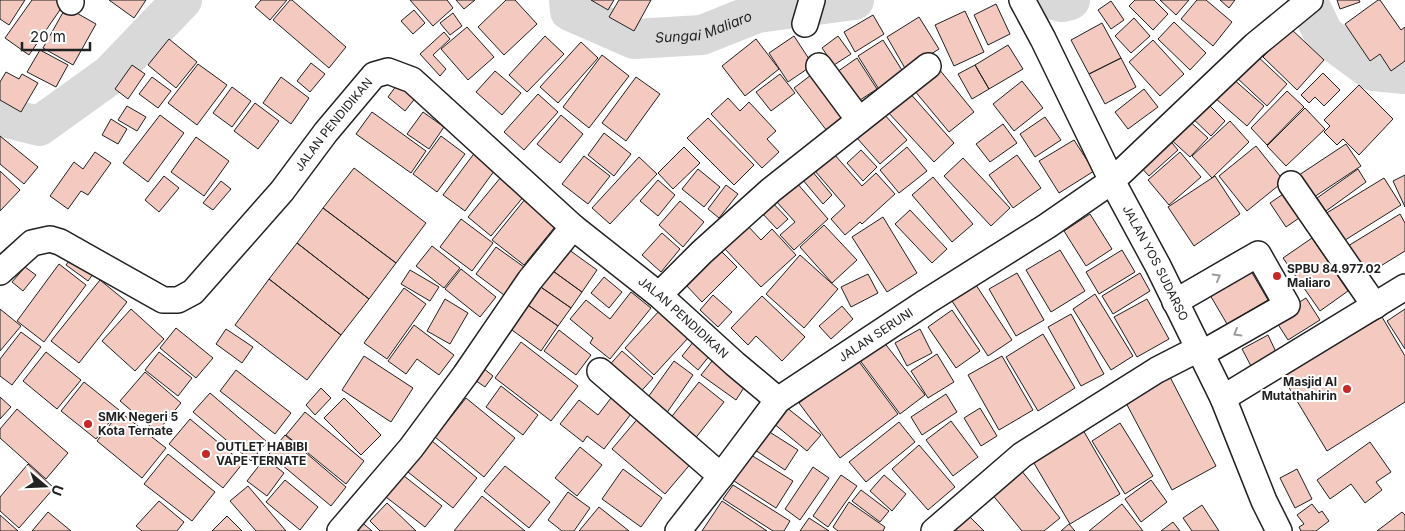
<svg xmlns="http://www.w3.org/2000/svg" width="1405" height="531" font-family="Inter,sans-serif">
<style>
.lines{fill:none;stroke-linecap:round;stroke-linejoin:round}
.river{stroke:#d9d9d9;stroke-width:40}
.building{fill:#f3c9c0;stroke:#222}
.minor-casing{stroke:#222;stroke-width:28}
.minor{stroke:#fff;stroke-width:25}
.oneway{stroke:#9c9c9c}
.poi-dot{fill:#c62828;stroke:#fff;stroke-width:2}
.labels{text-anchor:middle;stroke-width:4;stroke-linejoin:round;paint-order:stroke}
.street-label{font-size:12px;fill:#222;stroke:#fff}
.poi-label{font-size:12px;font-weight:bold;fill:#222;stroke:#fff;text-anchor:start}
.water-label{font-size:14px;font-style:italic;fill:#222;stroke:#fff}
</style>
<rect width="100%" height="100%" fill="#fff"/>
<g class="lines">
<!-- river -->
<g class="river">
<path id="s1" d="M569 0 570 11 634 39 702 35 757 13 854 0"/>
<path d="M1054 0 1062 2 1070 0"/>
<path d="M1307 0 1324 35 1373 71 1405 74"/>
<path d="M0 116 39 126 110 75 182 0"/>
</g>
</g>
<!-- building -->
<path class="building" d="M0 0H25L9 25 0 19Z
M32 0H65L66 1 29 55 5 38Z
M109 0H146L134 18Z
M261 0H287L270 20 255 7Z
M290 0H292L346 47 329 68 273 20Z
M410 0H447L453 8 433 26Z
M456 0H475L464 9Z
M506 0H515L537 24 504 55 478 27Z
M591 0H614L608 10Z
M619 0H651L634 31 609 17Z
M1135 0H1154L1168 14 1153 30 1129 6Z
M1160 0H1189L1176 15Z
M1197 0H1206L1232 22 1213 46 1181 19Z
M1220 0H1235L1229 8Z
M1337 0H1359L1360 2 1340 9Z
M1378 0H1380L1401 30 1405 27V61L1391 71 1380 54 1370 61 1345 24Z
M1111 1 1124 20 1111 29 1098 10Z
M996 4 1010 34 988 45 974 15Z
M66 7 96 24 73 65 43 48Z
M414 10 425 23 413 34 401 21Z
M965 11 984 52 954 66 935 25Z
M453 13 462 26 450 35 440 23Z
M873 15 884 34 855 52 844 32Z
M919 17 939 49 906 70 887 37Z
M1134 18 1150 36 1131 53 1115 36Z
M1174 22 1206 53 1190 70 1158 39Z
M1102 23 1121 58 1089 74 1071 40Z
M467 27 494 57 468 80 441 49Z
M1290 28 1324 60 1297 90 1263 57Z
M444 32 450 39 433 55 446 69 440 76 420 54Z
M545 36 564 54 527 92 509 75Z
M794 36 813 65 788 82 769 53Z
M838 36 851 54 834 65 822 48Z
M169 39 197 62 176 88 148 65Z
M756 39 779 69 745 96 722 66Z
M883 40 905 75 880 91 858 56Z
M1153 40 1184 74 1160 96 1129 62Z
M581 42 598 58 558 103 540 87Z
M1008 45 1023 69 989 89 975 65Z
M40 50 68 65 56 87 27 72Z
M1255 54 1287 84 1267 106 1235 76Z
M602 55 629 76 589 128 563 107Z
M857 58 877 89 857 102 837 72Z
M1121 58 1136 87 1105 104 1089 74Z
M311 63 325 74 310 92 297 81Z
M198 64 227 85 197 125 168 103Z
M132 65 145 74 128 99 115 89Z
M975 65 989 89 972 99 958 74Z
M939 69 974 112 949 132 914 90Z
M495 71 521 93 502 115 476 92Z
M6 72 19 79 22 74 38 83 21 112 0 100V82Z
M815 72 847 115 827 131 794 88Z
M1323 73 1340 90 1324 106 1315 97 1309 103 1301 95Z
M780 74 795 93 771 111 756 92Z
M152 77 171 91 158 108 139 94Z
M281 77 309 98 291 124 263 103Z
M636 77 660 94 626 141 602 123Z
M1232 78 1264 106 1247 126 1215 98Z
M1022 81 1043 108 1014 131 993 104Z
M399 82 417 96 405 111 388 97Z
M1359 85 1393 119 1359 155 1343 139 1337 145 1324 132 1330 126 1324 120Z
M232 87 251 101 232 127 213 113Z
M1144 89 1158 107 1128 129 1115 112Z
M908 91 954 143 934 162 887 111Z
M1287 91 1304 107 1267 145 1251 128Z
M538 94 558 112 524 150 504 132Z
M728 98 740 111 749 102 776 131 767 139 779 152 762 168 711 114Z
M1202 98 1225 121 1211 136 1187 113Z
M255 103 279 121 258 149 234 131Z
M127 106 146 117 137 131 118 120Z
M1305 108 1325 129 1286 166 1267 146Z
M372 112 426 151 411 173 356 134Z
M423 112 444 127 429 149 407 134Z
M884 114 907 140 880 164 857 138Z
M160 115 184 133 148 182 123 163Z
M561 115 583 134 560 163 537 144Z
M1045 117 1061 140 1035 157 1020 134Z
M1185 117 1208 138 1190 157 1167 136Z
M708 118 754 165 734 185 687 138Z
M111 119 127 129 118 144 102 135Z
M1230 121 1249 142 1212 178 1192 156Z
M1003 124 1017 143 990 162 976 144Z
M604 133 631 154 614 176 588 155Z
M0 136 38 167 24 184 0 164Z
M441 136 465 154 437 192 413 174Z
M196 137 229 161 204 196 171 172Z
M1167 137 1178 150 1149 176 1138 164Z
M1074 140 1094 171 1059 193 1039 161Z
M1346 144 1361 166 1311 199 1296 177Z
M1256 146 1284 181 1247 211 1219 176Z
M684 147 700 163 673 189 658 173Z
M907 147 927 171 899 193 880 170Z
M861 150 877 167 863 181 847 163Z
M476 151 497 167 465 211 443 195Z
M95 152 111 163 88 195 81 191 68 209 50 196 74 162 83 169Z
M1180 152 1201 177 1169 205 1148 180Z
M834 154 862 186 876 173 895 194 862 224 860 222 845 235 831 219 845 206 815 171Z
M1017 155 1041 188 1013 208 989 175Z
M584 156 610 176 588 204 562 184Z
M639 157 657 174 610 224 592 208Z
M963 158 1010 208 991 226 944 176Z
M807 165 832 195 823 204 797 173Z
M354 168 426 223 396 263 323 208Z
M698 169 720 187 704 207 682 189Z
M1358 169 1366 182 1326 211 1317 198Z
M0 171 20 190 0 211Z
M1405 175V207L1393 181Z
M164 176 179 188 159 212 145 200Z
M1215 176 1240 214 1194 246 1168 207Z
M501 177 524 196 491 236 468 217Z
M933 177 973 224 952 242 912 195Z
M1384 178 1401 205 1342 242 1325 214Z
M658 180 675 195 658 216 640 201Z
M221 181 231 189 213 210 203 203Z
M796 182 828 219 794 250 780 235 795 222 776 201Z
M726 185 738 194 719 218 708 209Z
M1286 192 1302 216 1286 227 1270 203Z
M526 198 558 223 524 265 492 240Z
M770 200 788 219 777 229 760 211Z
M680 201 704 222 683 247 659 225Z
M323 208 396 263 369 299 297 243Z
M910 210 947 249 932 263 895 224Z
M1090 214 1112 249 1086 266 1064 231Z
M1400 214 1405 223V251L1366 275 1348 246Z
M883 217 917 273 887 292 852 237Z
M461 219 493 243 472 271 440 247Z
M747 225 761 240 772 229 796 255 761 287 724 248Z
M824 225 857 260 832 283 800 247Z
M662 233 680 249 661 272 642 255Z
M1312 238 1348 291 1320 311 1283 258Z
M297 243 369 299 341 335 269 279Z
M561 244 597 270 582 292 546 266Z
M432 246 460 268 444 288 416 266Z
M496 247 524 267 504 295 476 274Z
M718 248 737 267 702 302 684 283Z
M1060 250 1085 291 1051 312 1026 270Z
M1122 250 1135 272 1099 294 1086 272Z
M74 254 96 270 88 281 66 265Z
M800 255 838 289 804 328 766 294Z
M59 264 86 285 44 342 17 321Z
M546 266 582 292 571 308 535 283Z
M25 267 36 275 23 291 12 282Z
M461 269 496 297 480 317 445 289Z
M410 270 439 287 430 301 401 284Z
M1251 271 1268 300 1227 324 1210 295Z
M1017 273 1044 320 1016 336 989 289Z
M1140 273 1150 291 1113 314 1102 296Z
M868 274 878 293 851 307 841 287Z
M604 277 622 292 609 308 591 293Z
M269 279 341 335 307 380 235 325Z
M100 280 127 302 79 363 51 341Z
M535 283 571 308 558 326 522 301Z
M976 285 1012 340 988 356 952 301Z
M404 288 426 304 387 359 364 343Z
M631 292 651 308 610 359 590 343 593 338 570 319 586 300 610 319Z
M1095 294 1133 356 1111 370 1073 309Z
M713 295 732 312 718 327 700 310Z
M762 296 805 337 782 361 756 336 748 345 731 328Z
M1306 298 1320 320 1288 340 1274 318Z
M445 299 468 313 450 344 427 331Z
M1147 299 1169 339 1137 357 1114 317Z
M522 301 558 326 541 351 505 325Z
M842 306 853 319 831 339 819 326Z
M0 309 21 326 0 351Z
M131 309 164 339 135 371 102 341Z
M1405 309V349L1387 321Z
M660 310 689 337 654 375 625 348Z
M952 310 980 351 956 368 928 327Z
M1071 314 1104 374 1081 386 1048 327Z
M1382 317 1405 356V402L1327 451 1282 376Z
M414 325 454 355 439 375 417 359 406 374 388 361Z
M176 328 213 358 196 378 160 348Z
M226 329 253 347 242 363 216 344Z
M920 329 932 353 907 366 895 343Z
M559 330 591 355 576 375 544 351Z
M21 332 41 347 12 385 0 376V359Z
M1043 334 1075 388 1038 411 1006 357Z
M1268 335 1276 352 1251 366 1242 349Z
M694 341 710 355 698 370 682 356Z
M883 341 925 395 900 414 859 359Z
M521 342 578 386 551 421 495 378Z
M622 351 653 378 636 397 606 369Z
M46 352 81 380 57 409 23 381Z
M159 352 192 378 178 396 145 370Z
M937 354 954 382 928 398 911 371Z
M364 356 413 388 391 422 342 390Z
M716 356 749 380 736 400 701 375Z
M1002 356 1033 410 999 430 968 375Z
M857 359 898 414 840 458 799 403Z
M674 361 693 375 666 414 646 400Z
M478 364 493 376 485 387 469 376Z
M236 370 291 413 275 434 220 391Z
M145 372 181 403 157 432 120 401Z
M1170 377 1216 466 1172 490 1125 401Z
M84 382 119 410 96 439 61 411Z
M699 382 724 402 694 440 669 420Z
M501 386 538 415 523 435 486 407Z
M321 388 331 398 315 415 306 405Z
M210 393 267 442 251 461 193 412Z
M946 394 957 412 922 435 911 417Z
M0 397 11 407 0 419Z
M344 398 381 435 361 455 324 418Z
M466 398 515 438 484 477 435 437Z
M611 398 631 414 604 449 587 436 583 442 560 424 579 400 598 415Z
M786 407 821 435 807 451 773 423Z
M980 408 997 436 981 446 964 418Z
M17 409 68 453 46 479 0 438V429Z
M120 412 166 448 142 478 97 441Z
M305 412 364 461 346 484 286 435Z
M640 416 693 461 665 494 612 449Z
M190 419 243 463 223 488 169 444Z
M951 421 978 457 953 476 926 440Z
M899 422 915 442 866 482 849 462Z
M1079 423 1120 494 1070 524 1028 453Z
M1120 423 1153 476 1125 494 1092 441Z
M768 431 798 450 785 470 755 450Z
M285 435 346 487 331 506 269 454Z
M432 441 477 478 453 508 408 472Z
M1370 442 1391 472 1376 482 1382 490 1365 503 1351 484 1330 499 1317 480Z
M919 445 955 487 928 510 892 469Z
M580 447 602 465 577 496 555 478Z
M168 454 215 492 192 521 144 484Z
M751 455 793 481 776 508 734 481Z
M265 458 284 473 267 496 247 481Z
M28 464 54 488 19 528 0 511V497Z
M1016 464 1060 518 1044 531H1022L987 488Z
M505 466 550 502 529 528 484 491Z
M813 467 829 478 800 520 785 509Z
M623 469 662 498 641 527 602 499Z
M1297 469 1312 499 1295 508 1280 478Z
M399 472 442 506 425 527 382 494Z
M841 475 857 486 828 527 813 516Z
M884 475 906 494 892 511 870 491Z
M285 480 318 507 300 530 266 502Z
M1151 480 1167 502 1141 522 1125 499Z
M733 485 790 521 784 531H773L723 499Z
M248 486 286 531H256L230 501Z
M861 490 889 511 880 522 852 501Z
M568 492 590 508 574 531H562L548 520Z
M482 496 525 531H454Z
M159 501 184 522 177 531H142L136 526Z
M722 501 767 531H702Z
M849 502 885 527 883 531H838L833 527Z
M387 503 416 531H380L370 521Z
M1122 504 1143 531H1089Z
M1312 504 1319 513 1322 511 1329 521 1316 531H1301L1299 527 1304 524 1297 515Z
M1202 505 1219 531H1192L1183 518Z
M599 507 629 531H579Z
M48 512 71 531H32Z
M1402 512 1405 515V531H1377Z
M0 515 18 531H0Z
M968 515 984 531H951Z
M227 516 242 531H212Z
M809 518 829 531H800Z
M358 519 372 531H347Z
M1173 522 1180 531H1161Z
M1069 524 1075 531H1061Z"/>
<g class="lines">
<!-- minor casing -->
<g class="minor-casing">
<g id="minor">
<path d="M70 0 71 2"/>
<path id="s2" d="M1022 0 1043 39 1112 181 1158 266 1223 398 1264 501 1279 531"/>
<path d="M805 24 812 0"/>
<path d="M819 66 859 120"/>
<path d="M1291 184 1375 306"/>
<path id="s3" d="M0 272 32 243 50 239 60 242 163 300H178L193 292 282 191 326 132 374 75 388 71 412 80 573 227 659 295 735 364 778 400"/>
<path d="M659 295 702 252 771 190 928 66"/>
<path d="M1175 302 1258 254 1287 305 1201 354"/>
<path d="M600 371 721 476"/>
<path d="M1223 398 1405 287"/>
<path d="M340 531 411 448 465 375 530 280 573 227"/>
<path id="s4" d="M678 531 721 476 778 400 926 302 1047 226 1112 181 1255 45 1310 0"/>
<path d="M934 531 1022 455 1157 370 1198 349"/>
</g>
</g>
<!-- minor -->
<use href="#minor" class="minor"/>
</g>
<!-- one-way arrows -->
<defs><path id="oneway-chevron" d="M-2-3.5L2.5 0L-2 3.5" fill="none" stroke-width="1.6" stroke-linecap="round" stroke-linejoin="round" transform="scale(1.25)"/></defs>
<g class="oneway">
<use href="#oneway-chevron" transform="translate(1217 277) rotate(-30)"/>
<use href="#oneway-chevron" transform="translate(1237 333) rotate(150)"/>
</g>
<!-- markers -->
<g class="poi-dot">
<circle cx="1277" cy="276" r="5"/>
<circle cx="1347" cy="389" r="5"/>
<circle cx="88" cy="424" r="5"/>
<circle cx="206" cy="454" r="5"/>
</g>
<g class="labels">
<!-- street labels -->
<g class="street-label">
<text dy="4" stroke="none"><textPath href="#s3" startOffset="441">JALAN PENDIDIKAN</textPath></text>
<text dy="4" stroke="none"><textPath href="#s2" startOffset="295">JALAN YOS SUDARSO</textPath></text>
<text dy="4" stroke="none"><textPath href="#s3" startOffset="906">JALAN PENDIDIKAN</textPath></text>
<text dy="4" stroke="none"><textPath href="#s4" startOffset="282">JALAN SERUNI</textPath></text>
</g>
<!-- poi labels -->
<g class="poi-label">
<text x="1287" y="273">SPBU 84.977.02<tspan x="1287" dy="14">Maliaro</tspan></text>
<text x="1337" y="386" text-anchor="end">Masjid Al<tspan x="1337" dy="14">Mutathahirin</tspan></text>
<text x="98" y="421">SMK Negeri 5<tspan x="98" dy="14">Kota Ternate</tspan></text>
<text x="216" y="451">OUTLET HABIBI<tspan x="216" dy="14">VAPE TERNATE</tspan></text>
</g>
<!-- water labels -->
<g class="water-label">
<text dy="5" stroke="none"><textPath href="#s1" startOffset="152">Sungai Maliaro</textPath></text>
</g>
</g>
<!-- north arrow -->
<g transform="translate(45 486) rotate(109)" stroke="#ffffff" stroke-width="4" paint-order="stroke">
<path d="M0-4L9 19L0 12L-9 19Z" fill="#222222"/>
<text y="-8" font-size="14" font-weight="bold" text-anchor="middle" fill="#222222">U</text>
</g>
<!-- scale -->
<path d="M22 42v8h68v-8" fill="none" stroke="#222222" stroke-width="2.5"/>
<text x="30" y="42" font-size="15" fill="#222222" stroke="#ffffff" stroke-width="4" paint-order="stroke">20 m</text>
</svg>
